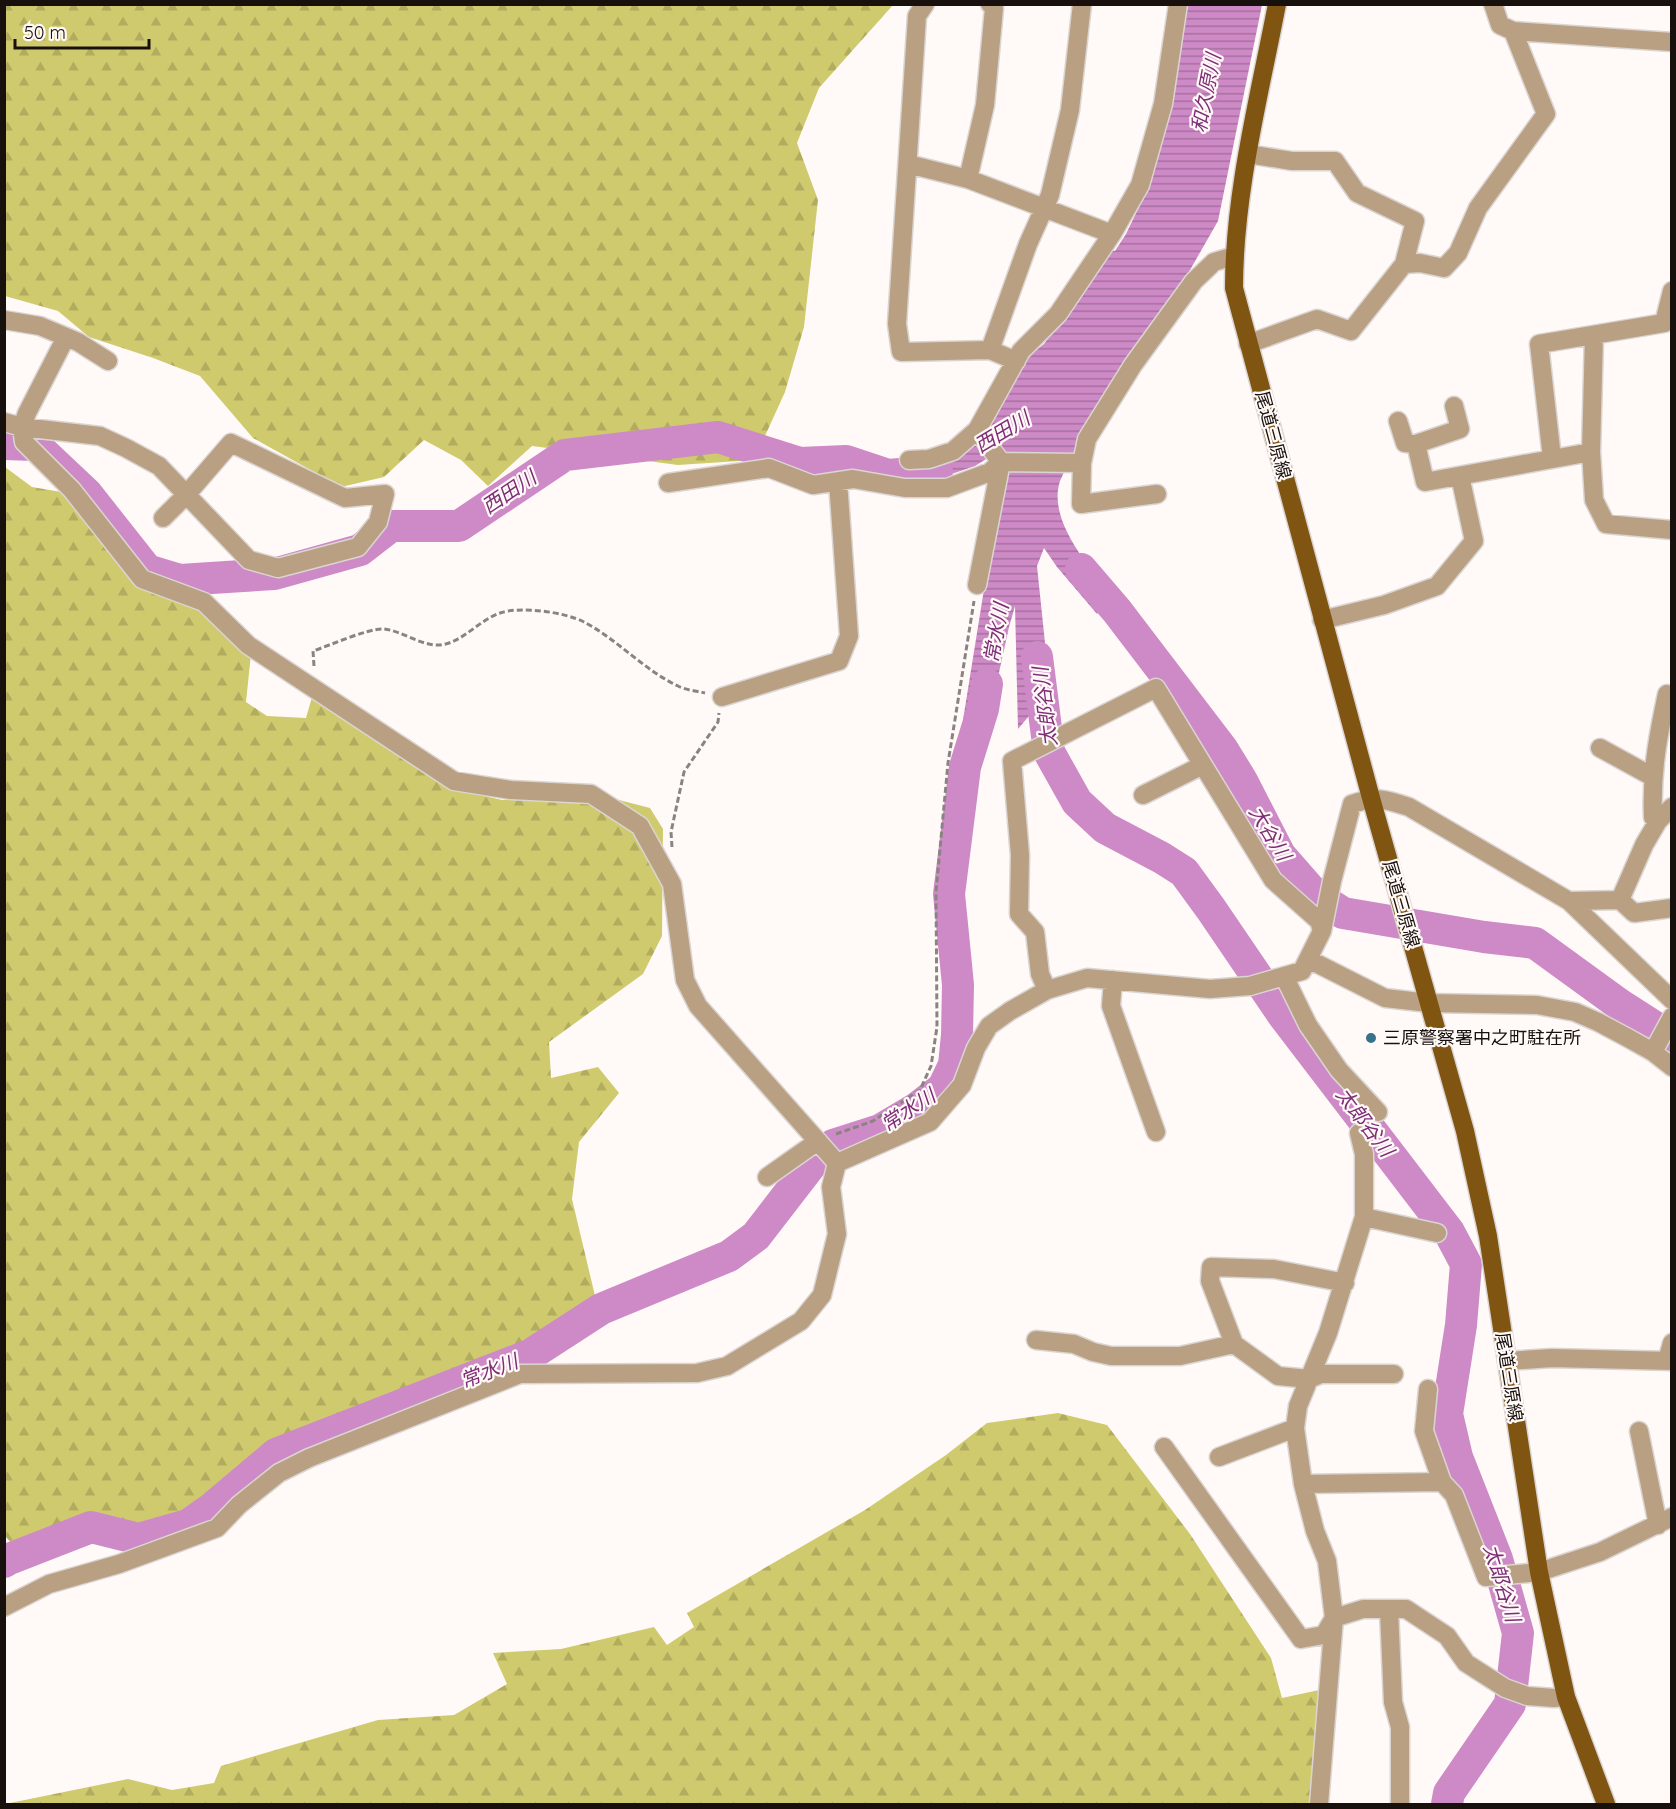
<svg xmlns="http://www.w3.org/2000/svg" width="1676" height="1809" font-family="Quicksand,'Noto Sans JP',sans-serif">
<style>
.forest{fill:url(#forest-firs)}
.water{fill:url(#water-rules)}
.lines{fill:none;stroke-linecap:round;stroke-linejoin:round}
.river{stroke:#ce8ac6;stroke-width:32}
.minor-casing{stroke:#dad5d2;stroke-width:21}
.major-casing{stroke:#dad5d2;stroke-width:21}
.path{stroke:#8a8481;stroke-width:3;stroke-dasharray:6 3;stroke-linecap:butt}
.minor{stroke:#b9a082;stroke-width:18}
.major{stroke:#805411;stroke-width:18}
.poi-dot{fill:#38718b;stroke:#fffaf8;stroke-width:2}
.labels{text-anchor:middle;stroke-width:4.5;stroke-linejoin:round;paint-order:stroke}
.street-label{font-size:18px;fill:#18100d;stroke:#fffaf8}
.poi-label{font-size:18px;fill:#18100d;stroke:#fffaf8;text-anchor:start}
.water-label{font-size:20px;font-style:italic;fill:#7e2e77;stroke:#fffaf8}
</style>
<defs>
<pattern id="forest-firs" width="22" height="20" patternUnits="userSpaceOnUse" patternTransform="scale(1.5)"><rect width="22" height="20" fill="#d0ca6f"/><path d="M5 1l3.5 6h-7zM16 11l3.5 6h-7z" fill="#b2ac5f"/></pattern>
<pattern id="water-rules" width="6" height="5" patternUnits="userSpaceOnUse" patternTransform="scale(1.5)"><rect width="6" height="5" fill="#ce8ac6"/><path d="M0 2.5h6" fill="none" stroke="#a66f9f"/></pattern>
</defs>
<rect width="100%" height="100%" fill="#fffaf8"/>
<!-- forest -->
<path class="forest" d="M4 5H893L819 88 797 143 818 200 804 327 785 392 754 460 678 465 532 446 488 486 461 460 424 440 384 477 341 487 253 438 200 376 153 358 89 337 58 311 5 296Z
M5 467 32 487 67 493 139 581 196 607 251 654 246 702 267 716 306 718 312 697 446 787 502 800 600 795 650 808 663 829 662 936 643 974 549 1042 551 1078 598 1067 619 1093 579 1142 572 1199 596 1300 525 1346 271 1445 206 1500 183 1515 139 1528 90 1516 15 1547 5 1536Z
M1058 1413 1107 1425 1190 1534 1271 1658 1282 1698 1319 1690 1311 1804H5L128 1779 172 1790 214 1783 221 1766 378 1720 454 1715 507 1684 493 1653 561 1649 654 1627 667 1645 694 1627 687 1613 865 1510 946 1455 987 1423Z"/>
<!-- water -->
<path class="water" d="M1188 5H1262L1218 221 1190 270 1075 451C1070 461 1064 471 1060 481 1047 521 1090 567 1112 597L1097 614 1057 567 1044 548 1037 566 1050 691 1018 729 1015 606 1009 627 987 727 963 720 999 496 1002 449 975 466 934 480 889 479 901 466 931 462 995 419 1026 358 1044 344 1111 250 1115 251 1126 234 1152 180 1167 115Z"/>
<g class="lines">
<!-- river -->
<path class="river" d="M4 444 35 445 87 494 147 570 180 580 274 574 360 550 391 526H459L565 455 718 437 800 463 846 461 888 475 937 471
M1081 569 1117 611 1223 750 1242 781 1280 855 1315 895 1343 913 1484 937 1535 943 1619 1004 1672 1038
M1037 657 1049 752 1077 802 1105 828 1162 858 1184 872 1211 909 1283 1015 1449 1232 1466 1264 1461 1325 1447 1414 1457 1457 1497 1559 1518 1633 1510 1704 1449 1793 1447 1804
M4 1562 9 1559 91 1527 139 1539 188 1525 212 1508 276 1454 530 1355 601 1309 729 1256 756 1236 817 1157 833 1145 880 1130 917 1108 943 1088 954 1065 957 1035 958 985 949 894 965 767 983 709 987 684"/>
<!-- minor casing -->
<g class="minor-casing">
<path id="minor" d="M925 4 917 16 897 324 901 352 990 350 1016 361
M1493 4 1500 25 1513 31 1672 42
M1248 154 1292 161H1335L1357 193 1415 221 1404 264
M908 164 968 179 1112 234
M968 179 985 105 994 8 990 4
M4 320 40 326 78 342 108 361
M1594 335 1591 452 1594 500 1606 524 1672 530
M66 337 27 413 22 427 24 442 72 490 142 579 204 602 248 645 454 781 511 790 591 794 640 826 672 884 685 980 698 1006 837 1163
M1248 344 1317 319 1351 331 1404 264 1420 263 1444 268 1458 253 1478 208 1546 114 1513 31
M990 350 1028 244 1050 195 1070 110 1082 4
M1398 421 1405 443 1416 444 1460 429 1454 406
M4 422 22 427 100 436 126 448 159 466 249 560 278 568 358 547 378 522 385 494 345 498 231 443 187 494 163 518
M1416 444 1425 482 1591 452
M1552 458 1539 344 1664 323 1672 291
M909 460 929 459 953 451 977 430 1021 351 1058 314 1112 234 1140 185 1163 104 1178 4
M668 483 769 468 813 485 853 479 905 488H947L990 472 1001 462 1082 463
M1157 494 1081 504 1082 463 1087 439 1133 365 1194 281 1214 262 1234 256
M977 585 1001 462 977 430
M1322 620 1384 605 1437 586 1474 541 1460 476
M722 697 839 661 849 636 838 481
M1600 748 1653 777
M1143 795 1203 765
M1658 821 1653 817C1651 773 1658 736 1667 694
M1620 900 1634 913 1672 908
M1569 901 1672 1000
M1322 931 1332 881 1352 804C1377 796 1385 799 1409 807L1569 901 1620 900 1644 845 1658 821 1672 807
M1308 959 1385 998 1429 1003 1537 1005 1575 1012 1598 1022 1628 1038 1653 1052 1672 1067
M1284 976 1308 1025 1339 1070 1378 1112
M1113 980 1111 1006 1156 1132
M1653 1052 1672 1017
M767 1177 818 1141
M1364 1217 1437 1233
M1345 1283 1274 1269 1211 1267 1210 1281 1234 1344 1278 1376 1309 1379 1321 1374H1394
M1036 1340 1074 1344 1093 1352 1111 1356H1180L1234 1344
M1507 1361 1552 1358 1672 1361
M1667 1361 1672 1343
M1428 1389 1424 1431 1442 1482 1454 1495 1486 1577 1539 1572 1600 1552 1672 1517
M1639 1431 1658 1525
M1164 1447 1301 1639 1324 1635 1334 1618 1363 1609H1406L1447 1636 1466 1663 1505 1688 1527 1696 1554 1698 1566 1697
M1219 1457 1295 1428
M1303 1484 1442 1482
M4 1607 49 1584 119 1564 217 1528 239 1505 279 1473 309 1458 520 1374 697 1373 727 1366 801 1321 822 1295 837 1234 831 1187 837 1163 930 1122 962 1085 976 1048 989 1026 1010 1011 1047 990 1087 978 1210 989 1250 986 1302 971 1322 931 1319 921 1273 880 1156 688 1012 761 1020 855 1019 914 1035 932 1040 974 1047 990
M1389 1610 1393 1702 1400 1727V1804
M1319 1804 1334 1618 1327 1561 1315 1531 1303 1484 1295 1428 1298 1406 1328 1333 1364 1217V1154L1359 1133"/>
</g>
<!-- major casing -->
<g class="major-casing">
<path id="major" d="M1277 4C1259 98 1234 193 1234 288L1371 798 1465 1131 1488 1236 1539 1572 1566 1697 1606 1804"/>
</g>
<!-- path -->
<path class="path" d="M314 666 313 651C331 645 366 629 383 629 401 630 420 646 440 645 462 643 479 620 500 613 520 606 565 612 584 622 618 640 644 670 678 686 686 690 696 691 705 693
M672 847 671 832 684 772 718 722 719 713
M836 1134 873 1121 920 1090 931 1066 937 1027 936 892 948 763 974 601"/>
<!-- minor -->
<use href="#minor" class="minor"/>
<!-- major -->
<use href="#major" class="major"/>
</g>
<!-- markers -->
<circle class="poi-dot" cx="1371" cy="1038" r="6"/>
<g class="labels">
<!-- street labels -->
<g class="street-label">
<text transform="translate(1273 435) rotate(75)" y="6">尾道三原線</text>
<text transform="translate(1401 904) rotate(74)" y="6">尾道三原線</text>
<text transform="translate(1509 1377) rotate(81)" y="6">尾道三原線</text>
</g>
<!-- poi labels -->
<g class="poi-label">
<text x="1383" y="1044">三原警察署中之町駐在所</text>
</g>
<!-- water labels -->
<g class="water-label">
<text transform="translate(1206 93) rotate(-79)" y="7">和久原川</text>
<text transform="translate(1002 432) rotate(-31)" y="7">西田川</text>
<text transform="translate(509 492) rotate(-34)" y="7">西田川</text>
<text transform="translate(996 633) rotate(-80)" y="7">常水川</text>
<text transform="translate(1045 707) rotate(-97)" y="7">太郎谷川</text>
<text transform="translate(1270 833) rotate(59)" y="7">大谷川</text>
<text transform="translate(908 1110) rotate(-33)" y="7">常水川</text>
<text transform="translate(1365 1122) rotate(53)" y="7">太郎谷川</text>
<text transform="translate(489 1371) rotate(-21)" y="7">常水川</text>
<text transform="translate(1502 1583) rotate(73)" y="7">太郎谷川</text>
</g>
</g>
<!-- border -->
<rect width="1676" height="1809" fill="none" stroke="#18100d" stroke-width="12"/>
<!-- scale -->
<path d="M15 39v9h134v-9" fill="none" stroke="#18100d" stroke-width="3"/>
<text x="24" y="39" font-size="18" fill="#18100d" stroke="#fffaf8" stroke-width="4.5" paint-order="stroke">50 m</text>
</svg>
